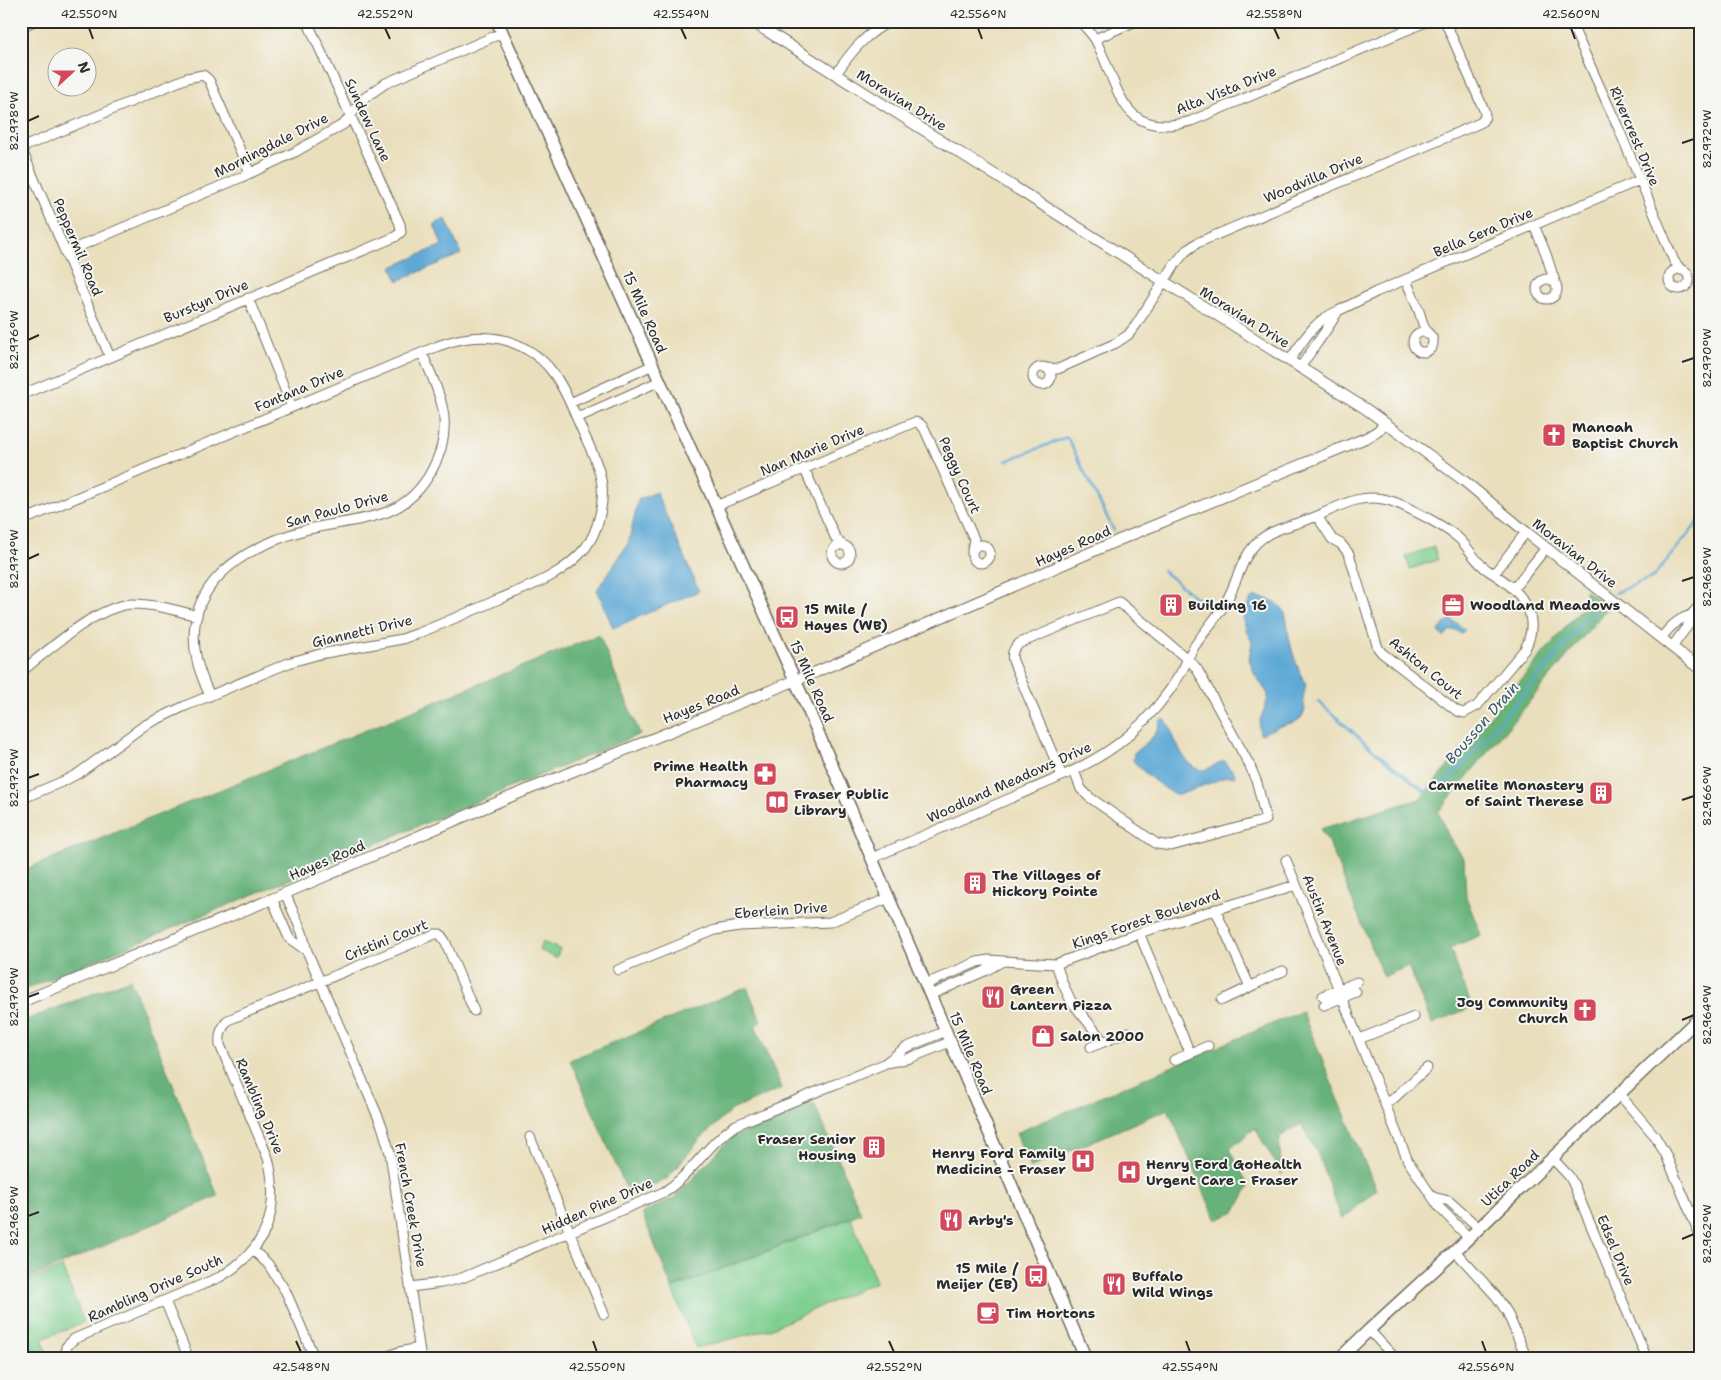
<svg xmlns="http://www.w3.org/2000/svg" width="1721" height="1380" font-family="'Shantell Sans',sans-serif">
<style>
.green{fill:#7ecf90;stroke:#547d5e}
.forest{fill:#66b27a;stroke:#486e52}
.water{fill:#5da9d6;stroke:#446a80}
.lines{fill:none;stroke-linecap:round;stroke-linejoin:round}
.stream{stroke:#5da9d6;stroke-width:2.5}
.minor-casing{stroke:#6e6a5e;stroke-width:11}
.tertiary-casing{stroke:#6e6a5e;stroke-width:12}
.secondary-casing{stroke:#6e6a5e;stroke-width:14}
.minor{stroke:#fff;stroke-width:9}
.tertiary{stroke:#fff;stroke-width:10}
.secondary{stroke:#fff;stroke-width:11}
.ticks{fill:none;stroke:#2b2b2b;stroke-width:2}
.labels{text-anchor:middle;stroke-width:4;stroke-linejoin:round;paint-order:stroke}
.street-label{font-size:14px;fill:#2b2b2b;stroke:#f6f6f2}
.poi-label{font-size:14px;font-weight:bold;fill:#2b2b2b;stroke:#f6f6f2;text-anchor:start}
.water-label{font-size:15px;font-style:italic;fill:#3c5767;stroke:#f6f6f2}
.neatline{fill:none;stroke:#2b2b2b;stroke-width:2}
.ticks-label{font-size:12px;text-anchor:middle;fill:#2b2b2b}
</style>
<rect width="100%" height="100%" fill="#f6f6f2"/>
<filter id="ink" filterUnits="userSpaceOnUse"><feTurbulence type="fractalNoise" baseFrequency=".02" numOctaves="2"/><feDisplacementMap in="SourceGraphic" scale="10" xChannelSelector="R" yChannelSelector="G"/><feConvolveMatrix kernelMatrix="1 2 1 2 8 2 1 2 1" color-interpolation-filters="sRGB"/></filter>
<filter id="wash" filterUnits="userSpaceOnUse"><feTurbulence type="fractalNoise" baseFrequency=".0096" numOctaves="4" result="noise"/><feDisplacementMap in="SourceGraphic" scale="20" xChannelSelector="R" yChannelSelector="G"/><feGaussianBlur stdDeviation="1.12" result="paint"/><feColorMatrix in="noise" values="0 0 0 0 0 0 0 0 0 0 0 0 0 0 0 0 0 1.4 0 .05"/><feComposite in="paint" operator="in"/></filter>
<g filter="url(#wash)">
<rect width="100%" height="100%" fill="#eadfbc"/>
<!-- green -->
<path class="green" d="M1434 547 1438 560 1410 569 1406 556Z
M542 942 560 949 556 958 539 950Z
M851 1218 876 1282 770 1329 696 1348 672 1289Z
M62 1267 84 1322 42 1339 49 1359H21V1284Z"/>
<!-- forest -->
<path class="forest" d="M1585 590 1608 607 1438 812 1449 837 1464 859 1466 897 1481 935 1450 948 1472 1007 1432 1024 1408 966 1383 977 1330 845 1320 829 1420 799 1585 604Z
M599 635 640 734 21 991V871Z
M130 979 218 1196 21 1282V1022Z
M747 987 761 1021 755 1026 782 1088 732 1110 700 1139 667 1179 629 1195 570 1060Z
M1302 1011 1376 1190 1342 1220 1318 1155 1301 1124 1279 1137 1282 1175 1255 1128 1230 1149 1249 1187 1235 1212 1216 1220 1168 1109 1030 1168 1016 1133Z
M814 1103 861 1213 672 1288 642 1213 674 1198 731 1138Z"/>
<!-- water -->
<path class="water" d="M446 219 461 254 398 281 392 267 442 245 434 224Z
M656 492 699 591 613 628 597 590 628 544 638 500Z
M1255 597C1264 598 1275 600 1281 607 1288 614 1287 627 1289 637 1291 648 1299 675 1306 684L1303 698 1305 710 1301 718 1295 722 1277 727 1262 734H1260C1256 718 1268 708 1268 694L1255 675 1249 659 1252 642 1247 632 1243 619 1249 601Z
M1450 619 1454 622 1453 624 1456 622 1465 630 1461 634 1456 630 1449 631 1444 637 1438 632 1446 622 1448 624Z
M1163 719 1167 721C1174 736 1186 776 1207 769 1213 767 1218 762 1225 761L1228 767 1234 771 1235 777 1228 776 1179 795C1169 794 1138 769 1133 760L1134 753C1147 741 1156 739 1160 721Z"/>
<g class="lines">
<!-- stream -->
<path class="stream" d="M1006 461 1067 437 1114 531
M1163 571 1211 610
M1615 593 1653 577 1700 520
M1318 701 1371 748 1424 791 1440 787 1459 769 1552 661 1585 619 1602 601"/>
</g>
</g>
<g filter="url(#ink)">
<g class="lines">
<!-- minor casing -->
<g class="minor-casing">
<path id="minor" d="M1080 21C1085 27 1091 33 1095 39 1120 86 1119 141 1191 121L1428 21
M1570 21 1618 127 1674 261 1681 270
M21 27 34 21
M1095 39 1136 21
M836 74C851 52 866 33 891 21
M21 148 187 78 203 75 209 80 250 173
M21 148 110 357
M1534 225 1546 254 1555 282
M66 252 242 177 295 152 344 124 363 99 386 83 502 33
M1669 279a10 10 0 1 1 20 0a10 10 0 1 1-20 0Z
M1537 289a10 10 0 1 1 20 0a10 10 0 1 1-20 0Z
M1406 280 1419 311 1423 324 1428 333
M248 298 292 407
M1338 311 1376 292 1640 180
M1413 342a10 10 0 1 1 20 0a10 10 0 1 1-20 0Z
M1289 361C1305 339 1312 322 1338 311 1327 331 1312 349 1300 368
M1033 376a9 9 0 1 1 18 0a9 9 0 1 1-18 0Z
M1046 368 1058 369 1116 343 1128 335 1136 325 1175 264 1185 252 1197 243 1480 123C1485 119 1486 116 1484 110L1445 21
M21 395 395 237 401 232 400 224 307 21
M570 403 653 365
M577 418 660 381
M804 468 836 539 842 545
M716 506 915 422 919 423 924 428 974 539 972 550
M21 521 438 346C467 335 499 333 526 349 537 355 547 364 554 374 565 389 571 405 578 421 587 442 599 463 602 485 604 505 598 531 586 547 564 575 530 586 499 599 472 611 446 622 419 633L402 639 320 654 291 662 185 706 145 725 79 773 64 781 21 799
M972 554a9 9 0 1 1 18 0a9 9 0 1 1-18 0Z
M832 554a9 9 0 1 1 18 0a9 9 0 1 1-18 0Z
M1494 574 1526 532
M1514 588 1546 548
M1691 615 1700 605
M1661 638C1670 627 1677 619 1691 615L1689 624 1672 647
M21 672C49 650 96 606 132 604 154 604 176 610 197 616
M210 696C205 685 200 673 197 661 180 585 242 548 305 530 332 523 361 522 387 512 425 497 450 450 443 410 439 390 430 371 422 353
M1062 776 1013 661C1011 653 1013 648 1020 643L1119 602 1192 663 1197 669 1250 766 1257 783 1266 820 1171 846 1157 844 1089 797 1081 789 1074 771
M872 858C918 838 965 818 1011 798 1051 781 1094 765 1128 736 1149 718 1168 695 1182 671 1186 663 1189 655 1194 647 1204 631 1218 617 1227 600 1238 580 1242 554 1261 539 1278 526 1303 523 1322 514 1346 502 1367 492 1394 502 1410 508 1442 525 1456 536 1470 547 1473 561 1489 571 1519 589 1543 613 1525 649L1477 706 1464 713 1457 711 1382 653 1378 648 1349 554 1341 544 1332 539 1317 516
M1286 860 1339 990
M285 893 302 932 307 951 382 1126 390 1153 421 1359
M272 899 289 938 307 951
M1215 909 1250 987
M1139 933 1190 1053
M1003 961 1056 964 1139 933 1296 885
M1056 964 1063 984 1071 1001 1104 1042
M618 970 715 930 739 926 830 922 889 898
M926 984 977 962 989 960 1003 961 985 971 930 995
M1323 996 1357 982
M1342 998 1408 1161 1439 1207 1469 1238
M1222 1000C1243 991 1262 980 1283 971
M1324 1005 1356 992
M1359 1039 1414 1017
M1091 1047 1128 1032
M1174 1060 1208 1046
M886 1063 910 1058 950 1042
M1619 1094 1655 1136 1666 1155 1700 1235
M1385 1103 1392 1100 1427 1068
M530 1137 604 1314
M1552 1158 1569 1176 1573 1183 1647 1359
M1433 1197 1449 1201 1479 1228
M253 1250 268 1264 286 1292 315 1359
M1455 1251 1496 1296 1507 1312 1527 1359
M411 1287 441 1283 462 1278 664 1192C692 1174 708 1143 736 1125L884 1064 905 1048 946 1031
M165 1301 189 1359
M1369 1330 1396 1359
M67 1359 66 1347 74 1339 220 1277C267 1249 281 1211 268 1158L220 1045C219 1034 221 1029 228 1020L435 934H440L445 941 474 1011
M381 1359 399 1352 419 1348"/>
</g>
<!-- tertiary casing -->
<g class="tertiary-casing">
<path id="tertiary" d="M751 21 1366 409 1463 480 1526 532 1700 669
M21 1002 272 899 505 799 816 672 1119 540 1368 437 1378 431 1385 423"/>
</g>
<!-- secondary casing -->
<g class="secondary-casing">
<path id="secondary" d="M497 21 804 700 1086 1359
M1339 1359 1369 1330 1455 1251 1700 1017"/>
</g>
<!-- minor -->
<use href="#minor" class="minor"/>
<!-- tertiary -->
<use href="#tertiary" class="tertiary"/>
<!-- secondary -->
<use href="#secondary" class="secondary"/>
</g>
</g>
<!-- ticks -->
<path class="ticks" d="M89 28 93 39M385 28 390 39M681 28 686 39M978 28 982 39M1274 28 1279 39M1571 28 1575 39M28 121 39 116M1682 143 1694 139M28 340 39 335M1682 362 1694 358M28 559 39 554M1682 581 1694 577M28 778 39 774M1682 800 1694 796M28 997 39 993M1682 1020 1694 1015M28 1216 39 1212M1682 1239 1694 1234M296 1341 301 1352M593 1341 597 1352M889 1341 894 1352M1186 1341 1190 1352M1482 1341 1486 1352"/>
<!-- icons -->
<defs>
<g id="church-square" transform="scale(1.25)"><rect x="-9" y="-9" width="18" height="18" rx="4" fill="#d1495b" stroke="#f6f6f2"/><path d="M-1.2-6h2.4v3.5h3.3v2.4h-3.3V6h-2.4V-.1h-3.3v-2.4h3.3Z" fill="#fff"/></g>
<g id="building-square" transform="scale(1.25)"><rect x="-9" y="-9" width="18" height="18" rx="4" fill="#d1495b" stroke="#f6f6f2"/><path d="M-4-6H4V6H1V3H-1V6H-4ZM-2.5-4.3h1.7v1.8h-1.7ZM.8-4.3h1.7v1.8H.8ZM-2.5-1h1.7V.8h-1.7ZM.8-1h1.7V.8H.8Z" fill="#fff"/></g>
<g id="office-square" transform="scale(1.25)"><rect x="-9" y="-9" width="18" height="18" rx="4" fill="#d1495b" stroke="#f6f6f2"/><path d="M-6-3h4V-5.5h4V-3h4V5H-6ZM-1-4.5V-3h2v-1.5ZM-6 0V1H6V0Z" fill="#fff"/></g>
<g id="bus-square" transform="scale(1.25)"><rect x="-9" y="-9" width="18" height="18" rx="4" fill="#d1495b" stroke="#f6f6f2"/><path d="M-5-6H5V4H4V6H2V4H-2V6H-4V4H-5ZM-3.5-4V0h7V-4ZM-3.5 1.2v1.5H-2V1.2ZM2 1.2v1.5H3.5V1.2Z" fill="#fff"/></g>
<g id="pharmacy-square" transform="scale(1.25)"><rect x="-9" y="-9" width="18" height="18" rx="4" fill="#d1495b" stroke="#f6f6f2"/><path d="M-2-6h4v4h4v4h-4v4h-4v-4h-4v-4h4Z" fill="#fff"/></g>
<g id="library-square" transform="scale(1.25)"><rect x="-9" y="-9" width="18" height="18" rx="4" fill="#d1495b" stroke="#f6f6f2"/><path d="M-6-4Q-3-5.5-.7-3.5V5Q-3 3-6 4ZM6-4Q3-5.5 .7-3.5V5Q3 3 6 4Z" fill="#fff"/></g>
<g id="restaurant-square" transform="scale(1.25)"><rect x="-9" y="-9" width="18" height="18" rx="4" fill="#d1495b" stroke="#f6f6f2"/><path d="M-5-6h1v4h1v-4h1v4h1v-4h1v5L-1.5 .5V6h-2V.5L-5-1ZM5-6V6H3V1.5H1.5Q1.5-4 5-6Z" fill="#fff"/></g>
<g id="shop-square" transform="scale(1.25)"><rect x="-9" y="-9" width="18" height="18" rx="4" fill="#d1495b" stroke="#f6f6f2"/><path d="M-5-2.5h2.3a2.7 3.5 0 0 1 5.4 0H5L5.5 6h-11ZM-1.5-2.5h3a1.5 2.3 0 0 0-3 0Z" fill="#fff"/></g>
<g id="hospital-square" transform="scale(1.25)"><rect x="-9" y="-9" width="18" height="18" rx="4" fill="#d1495b" stroke="#f6f6f2"/><path d="M-5-5h3v3.5h4V-5h3V5h-3V1.5h-4V5h-3Z" fill="#fff"/></g>
<g id="cafe-square" transform="scale(1.25)"><rect x="-9" y="-9" width="18" height="18" rx="4" fill="#d1495b" stroke="#f6f6f2"/><path d="M-5.5-4.5H6V0H3Q3 3.5 0 3.5H-2.5Q-5.5 3.5-5.5 0ZM3-3.2v2h1.7v-2ZM-6 4.5H4V6H-6Z" fill="#fff"/></g>
</defs>
<g fill-rule="evenodd">
<use href="#church-square" x="1554" y="435"/>
<use href="#building-square" x="1171" y="605"/>
<use href="#office-square" x="1453" y="605"/>
<use href="#bus-square" x="787" y="617"/>
<use href="#pharmacy-square" x="765" y="774"/>
<use href="#building-square" x="1601" y="793"/>
<use href="#library-square" x="777" y="802"/>
<use href="#building-square" x="975" y="883"/>
<use href="#restaurant-square" x="993" y="997"/>
<use href="#church-square" x="1585" y="1010"/>
<use href="#shop-square" x="1043" y="1036"/>
<use href="#building-square" x="874" y="1147"/>
<use href="#hospital-square" x="1083" y="1161"/>
<use href="#hospital-square" x="1129" y="1172"/>
<use href="#restaurant-square" x="951" y="1220"/>
<use href="#bus-square" x="1036" y="1276"/>
<use href="#restaurant-square" x="1114" y="1284"/>
<use href="#cafe-square" x="988" y="1313"/>
</g>
<g class="labels">
<!-- street labels -->
<g class="street-label">
<text transform="translate(1226 90) rotate(-22)" y="5">Alta Vista Drive</text>
<text transform="translate(902 100) rotate(32)" y="5">Moravian Drive</text>
<text transform="translate(368 120) rotate(65)" y="5">Sundew Lane</text>
<text transform="translate(1635 136) rotate(67)" y="5">Rivercrest Drive</text>
<text transform="translate(271 145) rotate(-27)" y="5">Morningdale Drive</text>
<text transform="translate(1313 178) rotate(-23)" y="5">Woodvilla Drive</text>
<text transform="translate(1483 232) rotate(-23)" y="5">Bella Sera Drive</text>
<text transform="translate(78 247) rotate(67)" y="5">Peppermil Road</text>
<text transform="translate(206 301) rotate(-23)" y="5">Burstyn Drive</text>
<text transform="translate(645 312) rotate(66)" y="5">15 Mile Road</text>
<text transform="translate(1245 317) rotate(32)" y="5">Moravian Drive</text>
<text transform="translate(299 389) rotate(-23)" y="5">Fontana Drive</text>
<text transform="translate(812 450) rotate(-23)" y="5">Nan Marie Drive</text>
<text transform="translate(960 475) rotate(66)" y="5">Peggy Court</text>
<text transform="translate(337 509) rotate(-15)" y="5">San Paulo Drive</text>
<text transform="translate(1073 546) rotate(-24)" y="5">Hayes Road</text>
<text transform="translate(1575 553) rotate(38)" y="5">Moravian Drive</text>
<text transform="translate(362 631) rotate(-13)" y="5">Giannetti Drive</text>
<text transform="translate(1426 668) rotate(39)" y="5">Ashton Court</text>
<text transform="translate(812 681) rotate(66)" y="5">15 Mile Road</text>
<text transform="translate(701 704) rotate(-22)" y="5">Hayes Road</text>
<text transform="translate(1009 782) rotate(-24)" y="5">Woodland Meadows Drive</text>
<text transform="translate(327 860) rotate(-23)" y="5">Hayes Road</text>
<text transform="translate(781 910) rotate(-4)" y="5">Eberlein Drive</text>
<text transform="translate(1146 919) rotate(-19)" y="5">Kings Forest Boulevard</text>
<text transform="translate(1325 920) rotate(68)" y="5">Austin Avenue</text>
<text transform="translate(386 940) rotate(-22)" y="5">Cristini Court</text>
<text transform="translate(971 1053) rotate(67)" y="5">15 Mile Road</text>
<text transform="translate(260 1106) rotate(67)" y="5">Rambling Drive</text>
<text transform="translate(1510 1178) rotate(-44)" y="5">Utica Road</text>
<text transform="translate(411 1205) rotate(80)" y="5">French Creek Drive</text>
<text transform="translate(597 1206) rotate(-24)" y="5">Hidden Pine Drive</text>
<text transform="translate(1616 1250) rotate(67)" y="5">Edsel Drive</text>
<text transform="translate(155 1288) rotate(-24)" y="5">Rambling Drive South</text>
</g>
<!-- poi labels -->
<g class="poi-label">
<text x="1572" y="432">Manoah<tspan x="1572" dy="16">Baptist Church</tspan></text>
<text x="1188" y="610">Building 16</text>
<text x="1470" y="610">Woodland Meadows</text>
<text x="804" y="614">15 Mile /<tspan x="804" dy="16">Hayes (WB)</tspan></text>
<text x="748" y="771" text-anchor="end">Prime Health<tspan x="748" dy="16">Pharmacy</tspan></text>
<text x="1584" y="790" text-anchor="end">Carmelite Monastery<tspan x="1584" dy="16">of Saint Therese</tspan></text>
<text x="794" y="799">Fraser Public<tspan x="794" dy="16">Library</tspan></text>
<text x="992" y="880">The Villages of<tspan x="992" dy="16">Hickory Pointe</tspan></text>
<text x="1010" y="994">Green<tspan x="1010" dy="16">Lantern Pizza</tspan></text>
<text x="1568" y="1007" text-anchor="end">Joy Community<tspan x="1568" dy="16">Church</tspan></text>
<text x="1060" y="1041">Salon 2000</text>
<text x="856" y="1144" text-anchor="end">Fraser Senior<tspan x="856" dy="16">Housing</tspan></text>
<text x="1066" y="1158" text-anchor="end">Henry Ford Family<tspan x="1066" dy="16">Medicine - Fraser</tspan></text>
<text x="1146" y="1169">Henry Ford GoHealth<tspan x="1146" dy="16">Urgent Care - Fraser</tspan></text>
<text x="968" y="1225">Arby's</text>
<text x="1018" y="1273" text-anchor="end">15 Mile /<tspan x="1018" dy="16">Meijer (EB)</tspan></text>
<text x="1132" y="1281">Buffalo<tspan x="1132" dy="16">Wild Wings</tspan></text>
<text x="1006" y="1318">Tim Hortons</text>
</g>
<!-- water labels -->
<g class="water-label">
<text transform="translate(1482 723) rotate(-49)" y="5">Bousson Drain</text>
</g>
</g>
<!-- margin -->
<rect width="1721" height="1380" fill="none" stroke="#f6f6f2" stroke-width="55"/>
<!-- north arrow -->
<g transform="translate(72 72) rotate(69)"><circle r="24" fill="#f6f6f2" stroke="#a5a5a2"/>
<path d="M0-4L9 19L0 12L-9 19Z" fill="#d1495b"/>
<text y="-8" font-size="14" font-weight="bold" text-anchor="middle" fill="#2b2b2b">N</text>
</g>
<rect x="28" y="28" width="1666" height="1324" class="neatline"/>
<g class="ticks-label">
<text x="89" y="18">42.550°N</text>
<text x="385" y="18">42.552°N</text>
<text x="681" y="18">42.554°N</text>
<text x="978" y="18">42.556°N</text>
<text x="1274" y="18">42.558°N</text>
<text x="1571" y="18">42.560°N</text>
<text transform="translate(14 121) rotate(-90)" y="4">82.978°W</text>
<text transform="translate(1707 139) rotate(-90)" y="4">82.972°W</text>
<text transform="translate(14 340) rotate(-90)" y="4">82.976°W</text>
<text transform="translate(1707 358) rotate(-90)" y="4">82.970°W</text>
<text transform="translate(14 559) rotate(-90)" y="4">82.974°W</text>
<text transform="translate(1707 577) rotate(-90)" y="4">82.968°W</text>
<text transform="translate(14 778) rotate(-90)" y="4">82.972°W</text>
<text transform="translate(1707 796) rotate(-90)" y="4">82.966°W</text>
<text transform="translate(14 997) rotate(-90)" y="4">82.970°W</text>
<text transform="translate(1707 1015) rotate(-90)" y="4">82.964°W</text>
<text transform="translate(14 1216) rotate(-90)" y="4">82.968°W</text>
<text transform="translate(1707 1234) rotate(-90)" y="4">82.962°W</text>
<text x="301" y="1371">42.548°N</text>
<text x="597" y="1371">42.550°N</text>
<text x="894" y="1371">42.552°N</text>
<text x="1190" y="1371">42.554°N</text>
<text x="1486" y="1371">42.556°N</text>
</g>
</svg>
